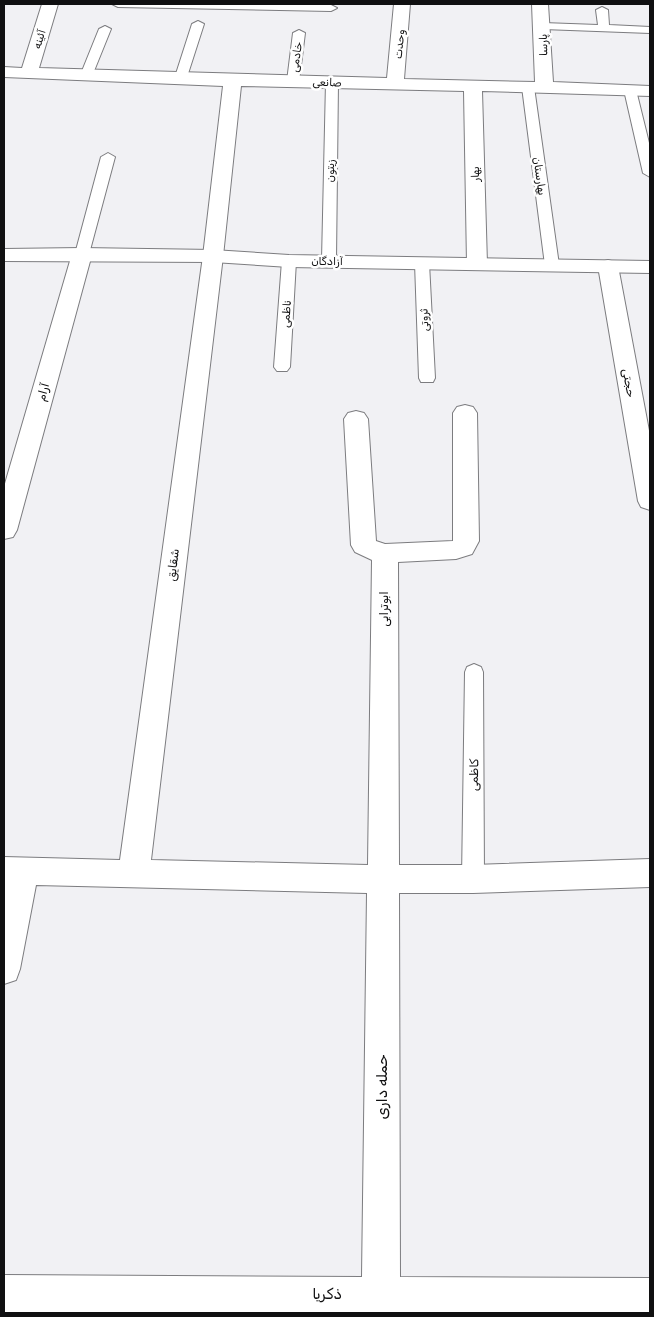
<svg xmlns="http://www.w3.org/2000/svg" width="654" height="1317" font-family="Rubik,Cairo,sans-serif">
<style>
.lines{fill:none;stroke-linecap:round;stroke-linejoin:round}
.lane-casing{stroke:#7c7c7f;stroke-width:2}
.street-casing{stroke:#7c7c7f;stroke-width:2}
.secondary-casing{stroke:#7c7c7f;stroke-width:2}
.lane{fill:#fff;fill-rule:evenodd}
.street{fill:#fff;fill-rule:evenodd}
.secondary{fill:#fff;fill-rule:evenodd}
.labels{text-anchor:middle;stroke-width:5;stroke-linejoin:round;paint-order:stroke}
.far-street-label{font-size:11px;fill:#101011;stroke:#fff}
.street-label{font-size:12px;fill:#101011;stroke:#fff}
.near-street-label{font-size:15px;fill:#101011;stroke:#fff}
</style>
<rect width="100%" height="100%" fill="#f1f1f4"/>
<g class="lines">
<!-- lane casing -->
<g class="lane-casing">
<path id="lane" d="M112 4 331 5 337 8 331 11 118 7Z
M602 7 608 10 609 25 650 27V33L543 29 537 26 543 23 598 25 596 10Z
M198 21 204 24 186 80 184 83H176L174 80 192 24Z
M105 26 111 29 92 76 90 79H82L80 76 99 29Z
M299 30 305 33 299 81 293 85 287 81 293 33Z
M332 78 338 82 336 260 334 263H324L322 260 326 82Z
M528 83 534 87 559 265 557 268H547L545 265 522 87Z
M630 86 636 90 650 147V177L643 173 624 90Z
M108 153 115 157 89 254 87 257H77L75 254 101 157Z
M289 257 294 258 296 261 290 367 287 371H277L274 367 282 261 284 258Z
M422 259 427 260 429 263 435 378 433 382H421L419 378 415 263 417 260Z
M474 664 481 667 483 672 484 879 481 886 473 888 465 886 462 879 465 672 467 667Z"/>
</g>
<!-- street casing -->
<g class="street-casing">
<path id="street" d="M42 4H58L39 68 387 78 394 4H410L404 79 535 82 532 4H548L553 82 650 86V96L482 91 487 264 484 268 477 270 470 268 467 264 464 91 241 86 223 256 151 860 368 865 372 560 355 552 351 545 344 419 348 413 356 411 364 413 368 419 376 541 385 544 453 541V413L457 407 465 405 473 407 477 413 479 541 472 554 456 559 398 562 399 865H473L650 859V887L473 893H399L400 1277 650 1278V1313H4V1275L362 1277 367 893 36 885 20 969 16 980 4 984V857L120 860 203 256 223 86 4 77V67L22 68Z
M82 248 89 250 92 254 17 530 13 537 4 539V487L72 254 75 250Z
M608 260 615 262 618 266 650 436V510L641 507 638 501 598 266 601 262Z"/>
</g>
<!-- secondary casing -->
<g class="secondary-casing">
<path id="secondary" d="M82 248 213 250 289 255 650 261V273L289 267 213 262 4 261V249Z"/>
</g>
<!-- lane -->
<use href="#lane" class="lane"/>
<!-- street -->
<use href="#street" class="street"/>
<!-- secondary -->
<use href="#secondary" class="secondary"/>
</g>
<g class="labels">
<!-- far-street labels -->
<g class="far-street-label">
<text transform="translate(39 39) rotate(-73)" y="4">آئینه</text>
<text transform="translate(399 44) rotate(-84)" y="4">وحدت</text>
<text transform="translate(543 45) rotate(-91)" y="4">پارسا</text>
<text transform="translate(296 57) rotate(-82)" y="4">خادمی</text>
<text transform="translate(327 82) rotate(2)" y="4">صانعی</text>
<text transform="translate(330 171) rotate(-89)" y="4">زیتون</text>
<text transform="translate(475 174) rotate(-91)" y="4">بهار</text>
<text transform="translate(540 176) rotate(82)" y="4">بهارستان</text>
<text x="327" y="265">آزادگان</text>
<text transform="translate(286 314) rotate(-86)" y="4">ناظمی</text>
<text transform="translate(424 320) rotate(-93)" y="4">ثروتی</text>
</g>
<!-- street labels -->
<g class="street-label">
<text transform="translate(629 383) rotate(80)" y="4">حجتی</text>
<text transform="translate(43 392) rotate(-74)" y="4">آرام</text>
<text transform="translate(173 565) rotate(-83)" y="4">شقایق</text>
<text transform="translate(384 609) rotate(-90)" y="4">ابوترابی</text>
<text transform="translate(474 775) rotate(-89)" y="4">کاظمی</text>
</g>
<!-- near-street labels -->
<g class="near-street-label">
<text transform="translate(382 1087) rotate(-90)" y="5">حمله داری</text>
<text x="327" y="1299">ذکریا</text>
</g>
</g>
<!-- border -->
<rect width="654" height="1317" fill="none" stroke="#101011" stroke-width="10"/>
</svg>
